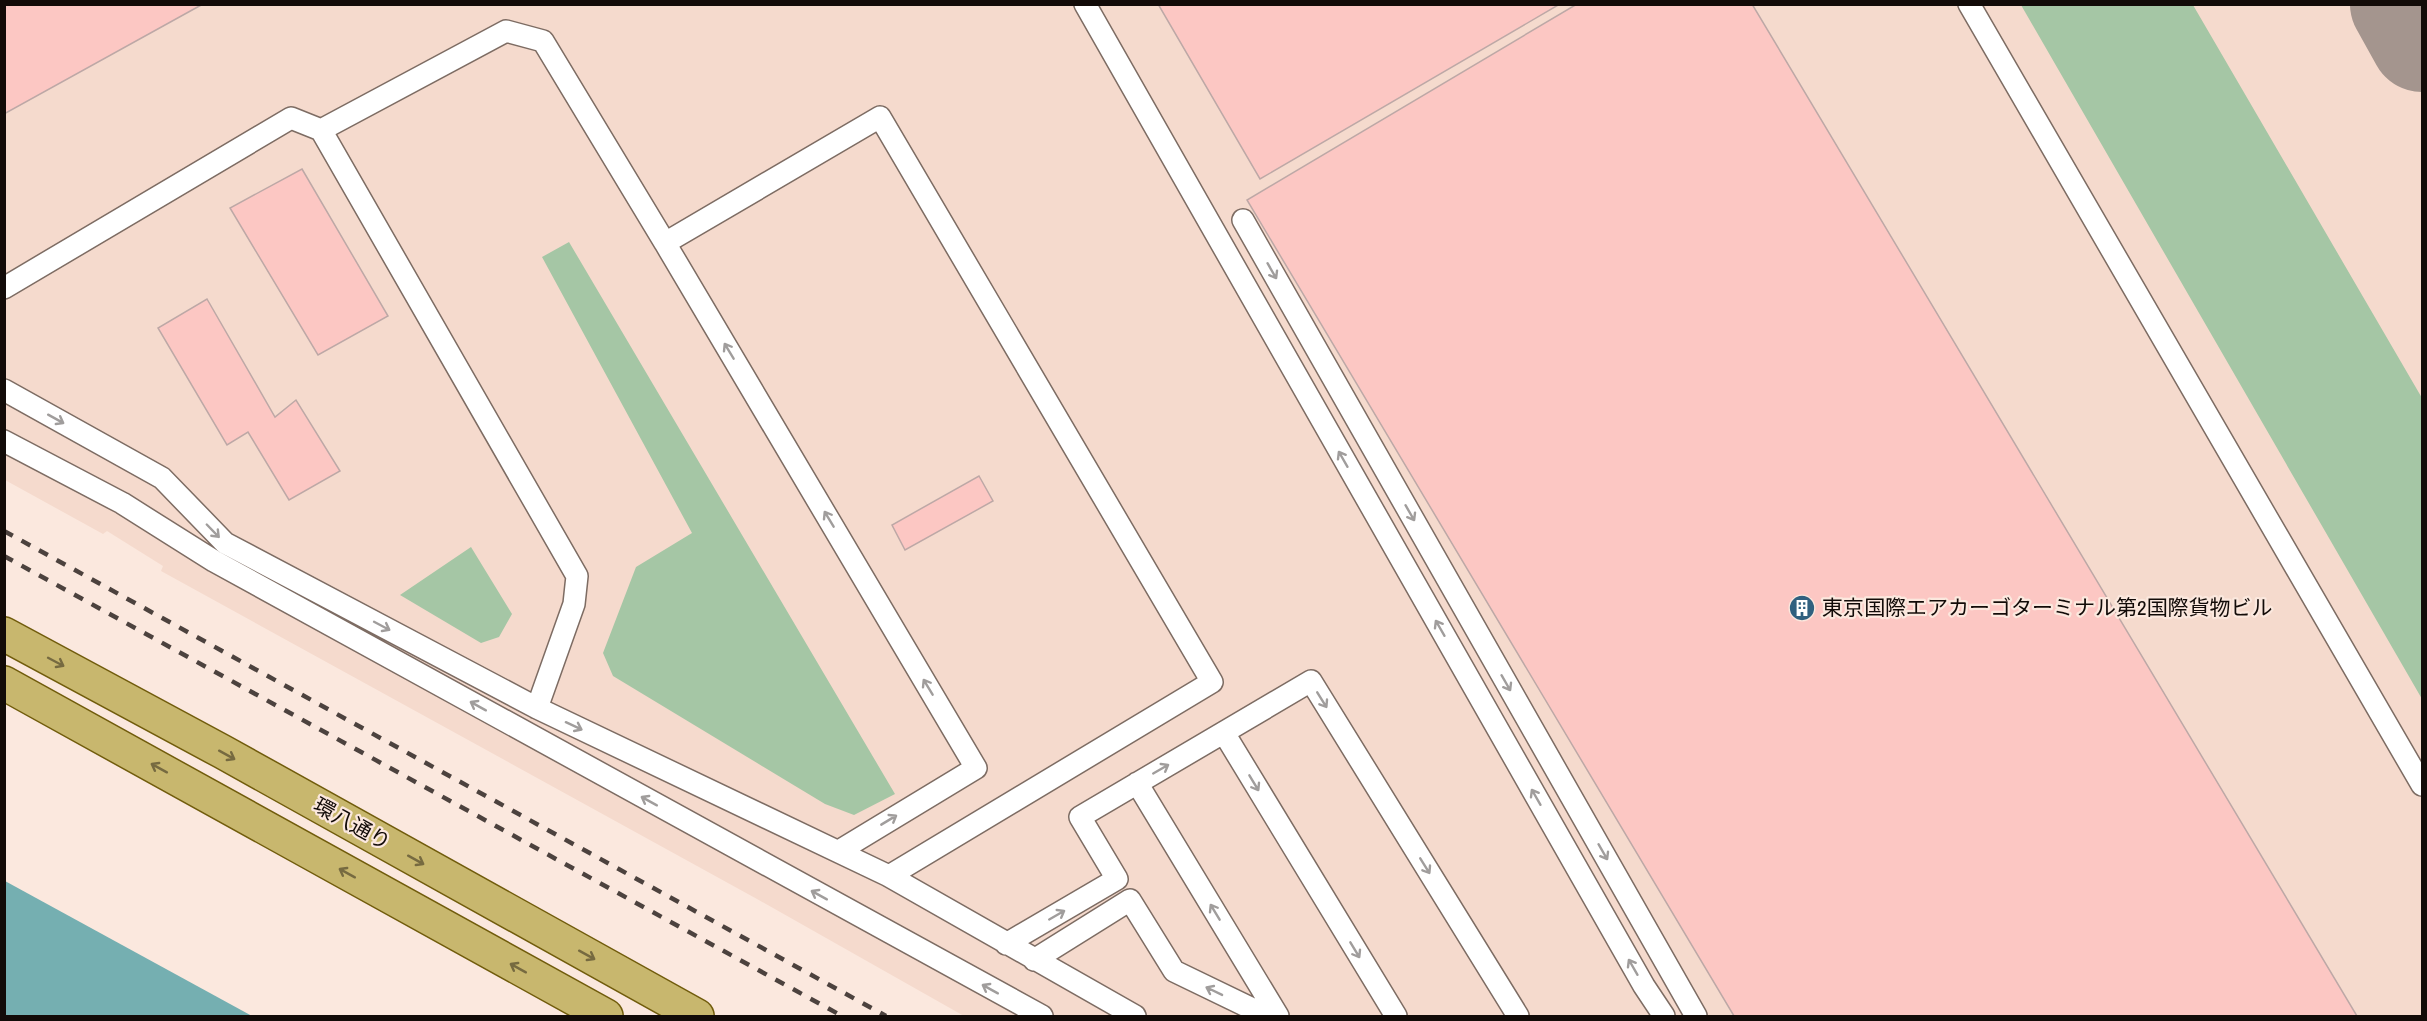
<svg xmlns="http://www.w3.org/2000/svg" width="2427" height="1021" font-family="'Archivo Narrow','Noto Sans JP',sans-serif">
<style>
.built{fill:#f5dacd}
.green{fill:#a5c6a5}
.water{fill:#75afb1}
.lines{fill:none;stroke-linecap:round;stroke-linejoin:round}
.taxiway{stroke:#a4958e;stroke-width:104}
.building{fill:#fcc7c3;stroke:#bda8a6;stroke-width:1.5}
.lane-casing{stroke:#7d6c63;stroke-width:24}
.primary-casing{stroke:#715c0c;stroke-width:36}
.lane{stroke:#fff;stroke-width:21}
.primary{stroke:#c8b76e;stroke-width:33}
.rail{stroke:#4c423e;stroke-width:4.5;stroke-dasharray:10 10;stroke-linecap:butt}
.oneway{stroke:#a09d9c}
.oneway2{stroke:#766a40}
.labels{text-anchor:middle;stroke-width:4.5;stroke-linejoin:round;paint-order:stroke}
.poi-label{font-size:21px;fill:#120b08;stroke:#fbe8de;text-anchor:start}
.street-label{font-size:21px;fill:#120b08;stroke:#fbe8de}
</style>
<rect width="100%" height="100%" fill="#fbe8de"/>
<!-- built -->
<path class="built" d="M4 5H2422V1016H964L757 899 161 571 163 566 107 531 103 534 5 480Z"/>
<!-- green -->
<path class="green" d="M2021 5H2193L2422 398V699Z
M569 242 895 794 854 815 825 804 613 676 603 653 636 567 692 533 542 257Z
M471 547 512 614 499 637 481 643 400 595Z"/>
<!-- water -->
<path class="water" d="M4 881H5L252 1016H5Z"/>
<g class="lines">
<!-- taxiway -->
<path class="taxiway" d="M2402 4 2422 40"/>
</g>
<!-- building -->
<path class="building" d="M4 4H203L4 114Z
M1158 4H1560L1260 179Z
M1577 4H1752L2357 1016H1734L1247 200Z
M302 169 388 316 318 355 230 208Z
M207 299 275 417 296 400 340 471 289 500 248 432 227 445 158 328Z
M979 476 993 501 905 550 892 525Z"/>
<g class="lines">
<!-- lane casing -->
<g class="lane-casing">
<path id="lane" d="M1085 4 1644 986 1664 1016
M1969 4 2422 785
M321 130 506 31 543 41 665 243
M1243 220 1696 1016
M4 288 291 118 321 130 577 576 574 604 537 708
M4 390 162 478 225 543 537 708 889 876 1135 1016
M4 441 122 503 214 561 1042 1016
M1224 733 1396 1016
M1137 783 1278 1016
M839 851 976 768 665 243 880 117 1212 682 889 876
M1006 944 1117 879 1080 817 1311 681 1518 1016
M1034 960 1130 900 1174 971 1267 1016"/>
</g>
<!-- primary casing -->
<g class="primary-casing">
<path id="primary" d="M4 634 223 752 697 1016
M4 683 606 1016"/>
</g>
<!-- lane -->
<use href="#lane" class="lane"/>
<!-- primary -->
<use href="#primary" class="primary"/>
<!-- rail -->
<path class="rail" d="M4 531 886 1016
M4 556 842 1016"/>
</g>
<!-- one-way arrows -->
<defs><path id="oneway-shaft" d="M-6 0H5M1.5-3L5.5 0L1.5 3" fill="none" stroke-width="1.6" stroke-linecap="round" stroke-linejoin="round" transform="scale(1.5)"/></defs>
<g class="oneway">
<use href="#oneway-shaft" transform="translate(1272 271) rotate(60)"/>
<use href="#oneway-shaft" transform="translate(729 351) rotate(-121)"/>
<use href="#oneway-shaft" transform="translate(56 419) rotate(29)"/>
<use href="#oneway-shaft" transform="translate(1343 459) rotate(-120)"/>
<use href="#oneway-shaft" transform="translate(1410 513) rotate(60)"/>
<use href="#oneway-shaft" transform="translate(829 519) rotate(-121)"/>
<use href="#oneway-shaft" transform="translate(213 531) rotate(46)"/>
<use href="#oneway-shaft" transform="translate(382 626) rotate(28)"/>
<use href="#oneway-shaft" transform="translate(1440 628) rotate(-120)"/>
<use href="#oneway-shaft" transform="translate(1506 683) rotate(60)"/>
<use href="#oneway-shaft" transform="translate(928 687) rotate(-121)"/>
<use href="#oneway-shaft" transform="translate(1322 700) rotate(58)"/>
<use href="#oneway-shaft" transform="translate(478 706) rotate(-151)"/>
<use href="#oneway-shaft" transform="translate(574 726) rotate(25)"/>
<use href="#oneway-shaft" transform="translate(1161 769) rotate(-30)"/>
<use href="#oneway-shaft" transform="translate(1254 783) rotate(59)"/>
<use href="#oneway-shaft" transform="translate(1536 797) rotate(-120)"/>
<use href="#oneway-shaft" transform="translate(649 801) rotate(-151)"/>
<use href="#oneway-shaft" transform="translate(889 820) rotate(-31)"/>
<use href="#oneway-shaft" transform="translate(1603 852) rotate(60)"/>
<use href="#oneway-shaft" transform="translate(1425 866) rotate(58)"/>
<use href="#oneway-shaft" transform="translate(819 895) rotate(-151)"/>
<use href="#oneway-shaft" transform="translate(1215 912) rotate(-121)"/>
<use href="#oneway-shaft" transform="translate(1057 915) rotate(-30)"/>
<use href="#oneway-shaft" transform="translate(1355 950) rotate(59)"/>
<use href="#oneway-shaft" transform="translate(1633 967) rotate(-120)"/>
<use href="#oneway-shaft" transform="translate(990 989) rotate(-151)"/>
<use href="#oneway-shaft" transform="translate(1214 991) rotate(-154)"/>
</g>
<g class="oneway2">
<use href="#oneway-shaft" transform="translate(56 662) rotate(28)"/>
<use href="#oneway-shaft" transform="translate(227 755) rotate(29)"/>
<use href="#oneway-shaft" transform="translate(159 768) rotate(-151)"/>
<use href="#oneway-shaft" transform="translate(416 860) rotate(29)"/>
<use href="#oneway-shaft" transform="translate(347 873) rotate(-151)"/>
<use href="#oneway-shaft" transform="translate(587 955) rotate(29)"/>
<use href="#oneway-shaft" transform="translate(518 968) rotate(-151)"/>
</g>
<!-- icons -->
<defs>
<g id="building-disc" transform="scale(1.35)"><circle r="9.5" fill="#30607f" stroke="#fbe8de"/><path d="M-4-6H4V6H1V3H-1V6H-4ZM-2.5-4.3h1.7v1.8h-1.7ZM.8-4.3h1.7v1.8H.8ZM-2.5-1h1.7V.8h-1.7ZM.8-1h1.7V.8H.8Z" fill="#fff"/></g>
</defs>
<g fill-rule="evenodd">
<use href="#building-disc" x="1802" y="608"/>
</g>
<g class="labels">
<!-- poi labels -->
<g class="poi-label">
<text x="1822" y="615">東京国際エアカーゴターミナル第2国際貨物ビル</text>
</g>
<!-- street labels -->
<g class="street-label">
<text transform="translate(352 824) rotate(29)" y="7">環八通り</text>
</g>
</g>
<!-- border -->
<rect width="2427" height="1021" fill="none" stroke="#120b08" stroke-width="12"/>
</svg>
